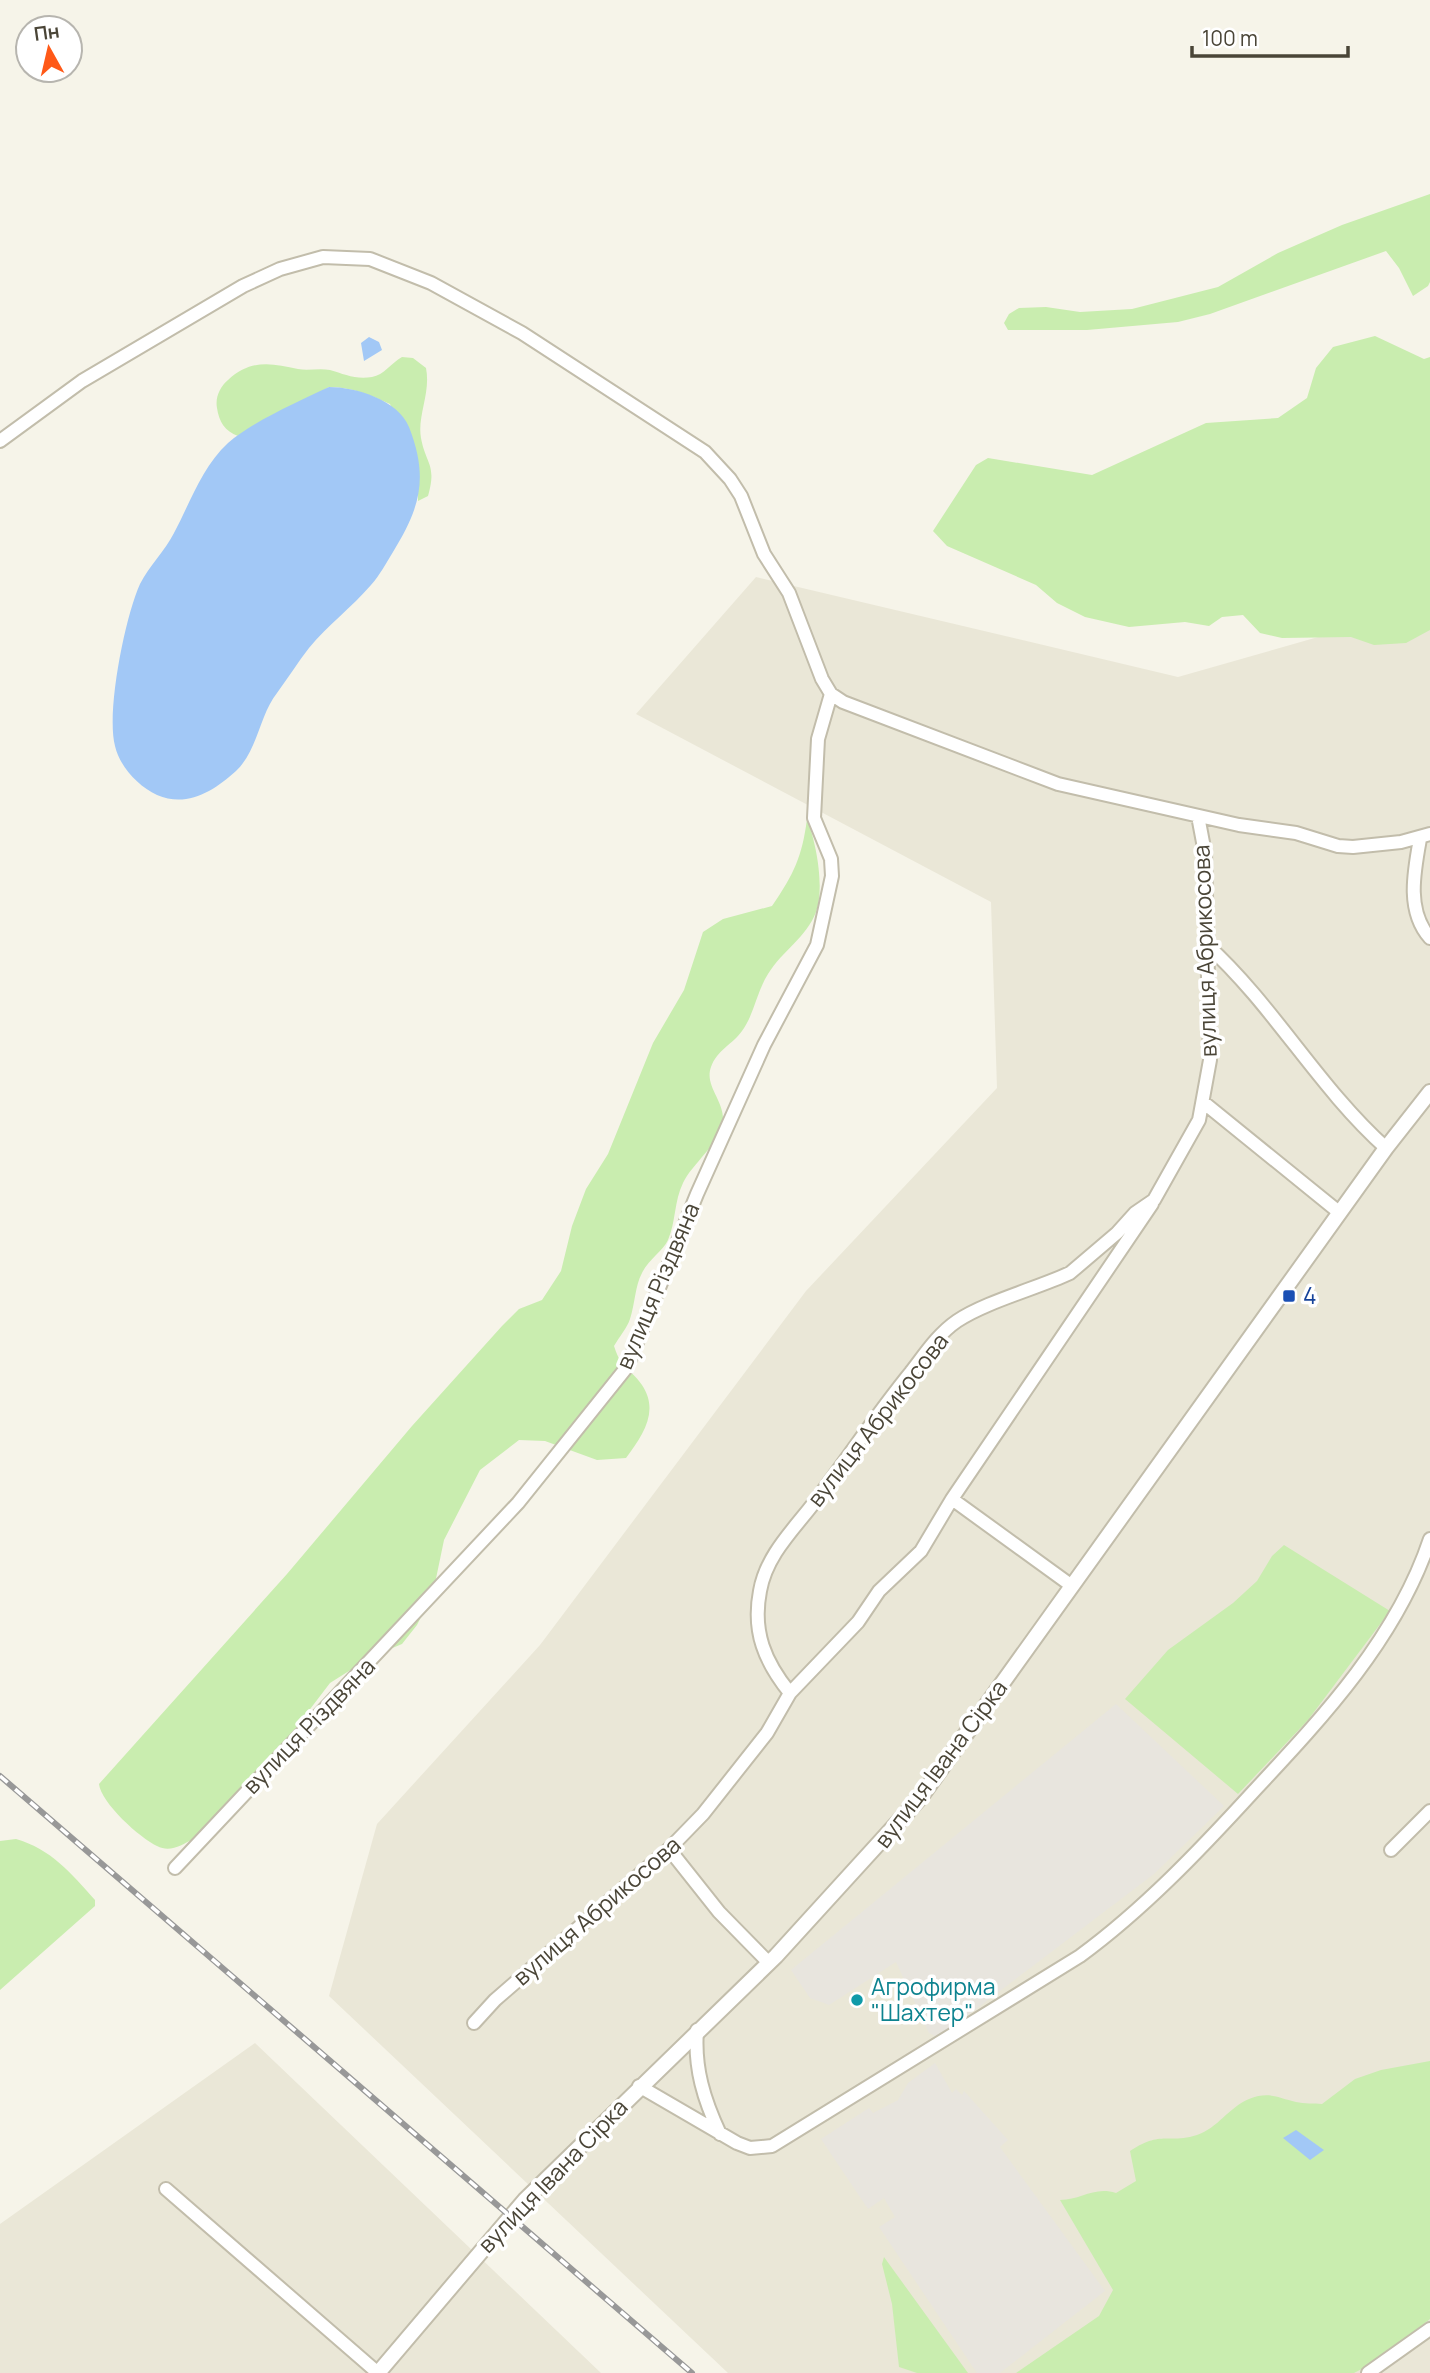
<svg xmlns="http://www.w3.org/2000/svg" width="1430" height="2373" font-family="Manrope,sans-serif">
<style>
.residential{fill:#eae7d7}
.industrial{fill:#e8e5de}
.green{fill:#c9edaf}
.water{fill:#a2c8f6}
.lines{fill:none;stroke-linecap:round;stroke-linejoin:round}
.minor-casing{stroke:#c2bdab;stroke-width:16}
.tertiary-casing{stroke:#c2bdab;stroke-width:18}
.minor{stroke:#fff;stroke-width:12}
.tertiary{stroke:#fff;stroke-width:14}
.rail-casing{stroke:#989898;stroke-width:6}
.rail{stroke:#fff;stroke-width:3.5;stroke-dasharray:10;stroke-linecap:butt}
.transit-dot{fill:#1a4fb4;stroke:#fff;stroke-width:2.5}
.culture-dot{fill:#0f9aa8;stroke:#fff;stroke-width:2.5}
.labels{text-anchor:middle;stroke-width:7;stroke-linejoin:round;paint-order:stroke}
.street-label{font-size:23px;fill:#4a4537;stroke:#fff}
.transit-label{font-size:23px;fill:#164399;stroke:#fff;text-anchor:start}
.culture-label{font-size:23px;fill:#0d838f;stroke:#fff;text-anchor:start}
</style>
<rect width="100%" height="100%" fill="#f6f4e9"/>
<!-- residential -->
<path class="residential" d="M756 577 1178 677 1430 605V2373H728L329 1996 377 1824 540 1645 806 1291 997 1088 991 902 636 714Z
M255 2043 601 2373H0V2224Z"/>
<!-- industrial -->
<path class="industrial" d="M1116 1704 1224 1806 1154 1874 942 2035 937 2037 929 2033 896 1962 829 2005 810 1998 791 1970Z
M935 2063 952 2093 956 2089 962 2095 964 2091 1008 2140 1000 2147 1105 2291 1000 2373H977L879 2227 895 2217 884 2198 868 2209 821 2139 869 2108 873 2113 898 2100 908 2083Z"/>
<!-- green -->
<path class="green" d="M1430 194V282L1428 286 1413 296 1399 268 1386 251 1210 314 1178 322 1087 330H1008L1004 323 1009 314 1019 308 1046 307 1080 312 1132 309 1218 287 1278 253 1342 225Z
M1375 336 1424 359 1430 357V630L1406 643 1374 645 1351 637 1282 638 1260 633 1243 615 1222 617 1209 626 1185 622 1129 627 1085 617 1057 603 1036 585 947 546 933 531 976 465 988 458 1092 475 1206 423 1278 418 1307 398 1316 368 1333 347Z
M402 357 413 358 426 368C431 393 417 416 421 438 426 465 437 464 428 496L418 501V465L390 404C370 395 352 387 329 387L238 436C225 431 219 422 217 408 215 397 220 387 228 380 251 359 271 363 298 369 308 371 319 368 330 370 344 374 356 380 372 377 384 375 391 363 402 357Z
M807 819C816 842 825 887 816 912 806 938 783 950 768 974 757 991 754 1015 742 1031 733 1044 717 1050 711 1067 704 1086 725 1101 723 1122 720 1143 692 1164 683 1183 674 1201 676 1222 668 1240 663 1251 648 1260 642 1273 635 1286 635 1304 630 1319 627 1328 619 1337 614 1346 623 1373 629 1366 642 1385 660 1412 642 1436 626 1458L597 1460 545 1441 519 1440 480 1470 444 1540 433 1593 417 1625 402 1644 371 1657 330 1683 288 1738 193 1839C182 1845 170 1853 157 1846 140 1838 101 1803 99 1784L287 1574 412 1426 502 1326 519 1309 542 1300 561 1271 572 1226 586 1189 608 1154 653 1043 684 990 703 932 723 919 772 906C794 874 802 857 807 819Z
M1284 1545 1390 1611 1308 1720 1238 1794 1125 1699 1168 1650 1233 1603 1257 1581 1272 1556Z
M16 1839C51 1849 71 1873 95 1900V1906L0 1990V1841Z
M1430 2061V2319L1377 2361 1354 2373H1016L1099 2316 1113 2290 1060 2200C1081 2200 1094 2186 1116 2193L1136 2181 1130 2151C1161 2130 1168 2144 1197 2135 1218 2128 1228 2108 1249 2099 1269 2091 1278 2098 1296 2102 1304 2104 1314 2103 1322 2104L1355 2079 1381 2070Z
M884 2257 968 2373H917L899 2367 892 2304 882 2264Z"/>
<!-- water -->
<path class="water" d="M369 337 379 342 382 350 364 361 361 343Z
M329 387C356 387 398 400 409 427 429 478 420 508 393 552 386 563 380 575 371 585 352 607 328 625 309 648 298 662 288 678 277 693 259 716 258 750 236 771 214 791 187 808 157 795 138 786 120 767 115 746 106 712 125 617 140 584 149 566 165 551 174 533 190 503 202 467 228 443 252 422 299 401 329 387Z
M1296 2130 1324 2150 1310 2160 1283 2138Z"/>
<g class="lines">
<!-- minor casing -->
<g class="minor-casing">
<path id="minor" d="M0 441 82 381 243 286 280 269 323 257 370 259 431 283 522 333 705 452 730 479 741 496 764 554 789 593 822 679 831 694 843 702 1058 784 1239 825 1296 833 1338 846 1353 847 1401 842 1430 834
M1420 839C1414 872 1406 911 1430 938
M1207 945C1274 1006 1318 1087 1386 1148
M1203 1102 1340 1213
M952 1499 1072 1586
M790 1693C765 1662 752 1632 760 1591 767 1551 800 1524 822 1492 852 1452 879 1411 911 1372 925 1354 938 1334 957 1321 985 1302 1038 1288 1070 1273L1117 1233 1135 1213 1154 1200 1199 1120 1210 1060 1205 853 1198 816
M669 1849 719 1912 769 1963
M1391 1850 1430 1811
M175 1868 518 1503 627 1367 697 1194 764 1045 817 945 832 876 831 859 814 818 818 739 831 694
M474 2023 495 2000 669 1849 703 1814 767 1733 790 1693 858 1622 879 1591 921 1551 952 1499 1152 1204
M697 2030C694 2068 704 2100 720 2134
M639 2086 737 2143 750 2148 772 2146 1080 1956C1144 1909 1200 1850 1254 1791 1324 1716 1397 1638 1430 1539
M166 2189 378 2373
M1368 2373 1430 2329"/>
</g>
<!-- tertiary casing -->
<g class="tertiary-casing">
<path id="tertiary" d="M378 2373 525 2200 776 1956 920 1798 1386 1148 1430 1092"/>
</g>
<!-- minor -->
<use href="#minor" class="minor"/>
<!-- tertiary -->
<use href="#tertiary" class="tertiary"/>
<!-- rail casing -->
<g class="rail-casing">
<path id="rail" d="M0 1776 692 2373"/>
</g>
<!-- rail -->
<use href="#rail" class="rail"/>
</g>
<!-- markers -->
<rect class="transit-dot" x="1282" y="1289" width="14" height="14" rx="3.5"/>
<circle class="culture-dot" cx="857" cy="2000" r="7"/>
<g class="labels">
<!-- street labels -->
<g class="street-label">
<text transform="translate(1205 951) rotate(-92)" y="8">вулиця Абрикосова</text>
<text transform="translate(658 1286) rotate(-67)" y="8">вулиця Різдвяна</text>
<text transform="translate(878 1420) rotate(-52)" y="8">вулиця Абрикосова</text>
<text transform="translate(309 1726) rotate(-46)" y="8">вулиця Різдвяна</text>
<text transform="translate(941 1764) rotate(-53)" y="8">вулиця Івана Сірка</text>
<text transform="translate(597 1911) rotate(-41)" y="8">вулиця Абрикосова</text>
<text transform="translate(553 2176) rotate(-46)" y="8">вулиця Івана Сірка</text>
</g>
<!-- transit labels -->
<g class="transit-label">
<text x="1303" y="1304">4</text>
</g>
<!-- culture labels -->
<g class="culture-label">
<text x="871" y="1995">Агрофирма<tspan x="871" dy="26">"Шахтер"</tspan></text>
</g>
</g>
<!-- north arrow -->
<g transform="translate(49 49) rotate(352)"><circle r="33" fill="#ffffff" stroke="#b7b5af" stroke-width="2"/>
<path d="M0-5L12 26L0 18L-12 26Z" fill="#ff5917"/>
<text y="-10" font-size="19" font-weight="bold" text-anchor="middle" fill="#4a4537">Пн</text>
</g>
<!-- scale -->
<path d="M1192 46v10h156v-10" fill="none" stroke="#4a4537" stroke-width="3.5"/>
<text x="1202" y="46" font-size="21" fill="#4a4537" stroke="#ffffff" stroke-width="5" paint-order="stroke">100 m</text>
</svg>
